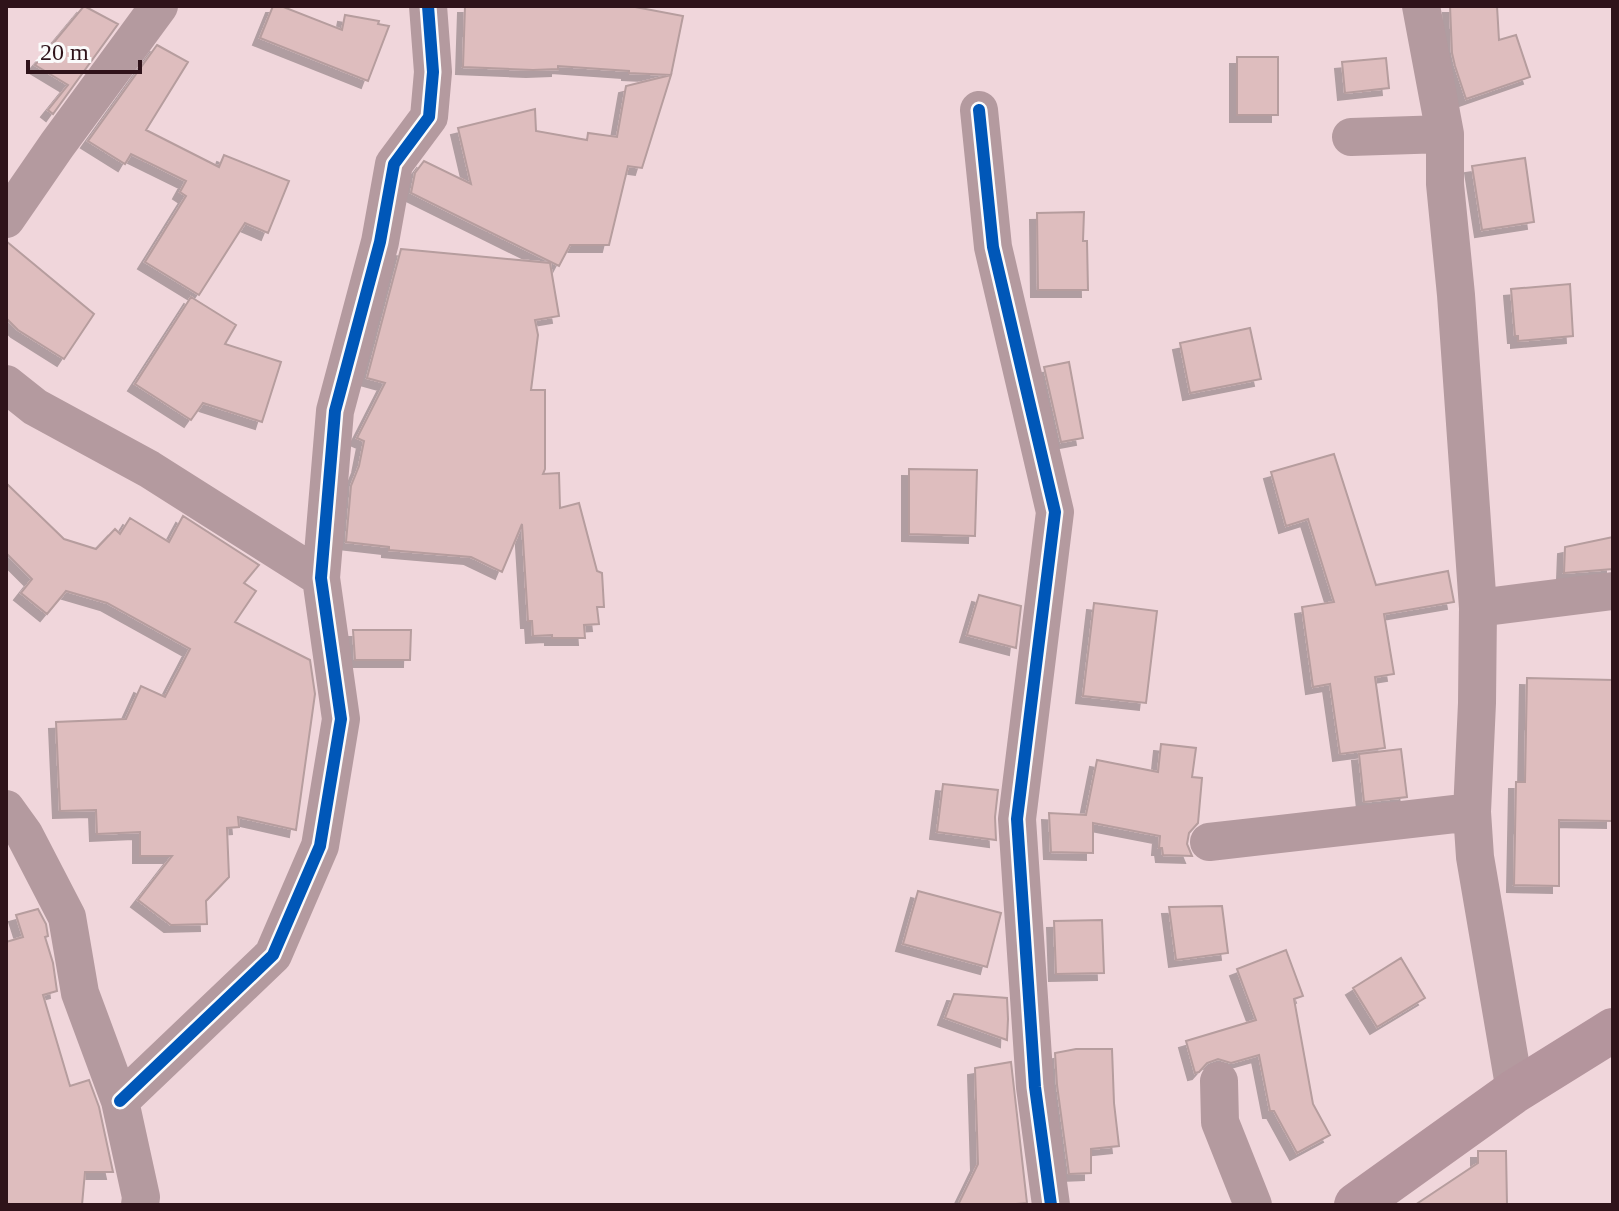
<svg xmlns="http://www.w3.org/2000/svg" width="1619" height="1211" font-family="Georgia,serif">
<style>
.building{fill:#debdbe;stroke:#b69d9e;stroke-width:2;filter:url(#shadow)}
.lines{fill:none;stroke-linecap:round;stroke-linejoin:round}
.street{stroke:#b49a9f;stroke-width:38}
.secondary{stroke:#b4959d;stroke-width:44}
.cycleway-casing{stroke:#fbfbfb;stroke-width:17}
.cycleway{stroke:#0057b8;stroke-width:12}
</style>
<defs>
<filter id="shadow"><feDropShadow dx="-7" dy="7" stdDeviation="0" flood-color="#0004"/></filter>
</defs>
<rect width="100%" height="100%" fill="#f0d6db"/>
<!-- building -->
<path class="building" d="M84 6 118 24 53 114 48 110 68 85 35 65Z
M273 6H281L342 30 345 15 379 21 378 24 389 26 368 81 260 38Z
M465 6H630L683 16 671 75 629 73V71L558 66V69L533 70 463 67Z
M1450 6H1497L1499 40 1516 35 1530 77 1466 99 1455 66 1452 53Z
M157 45 188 62 146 130 219 167 224 155 289 181 268 233 245 223 199 295 145 262 186 196 180 192 186 181 131 154 125 164 88 141Z
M1237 57H1278V115H1237Z
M1386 58 1389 88 1345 93 1342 62Z
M671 75 642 168 628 166 609 245H570L559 266 411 193 415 173 424 161 471 184 458 128 535 109 536 131 587 140 588 133 617 137 626 86Z
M1525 158 1534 222 1482 230 1472 166Z
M1084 212 1083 241H1087L1088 290H1038L1037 213Z
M6 241 94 314 64 359 18 330 6 318Z
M401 249 550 263 559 316 535 320 538 335 531 390H545V469L543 474 559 473 560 508 579 503 597 571 602 573 604 607H597L599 624 584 625 585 638H552V635L533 636 532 621H528L522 524 502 572 471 557 389 550V547L346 542 351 486 359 466 364 441 357 438 385 383 367 378Z
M1570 284 1573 336 1518 341V336H1515L1511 289Z
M191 297 236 325 225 344 281 362 262 422 203 403 191 420 135 384Z
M1250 328 1261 379 1190 393 1180 343Z
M1069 362 1083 438 1061 442 1044 367Z
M1334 454 1376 585 1448 571 1454 602 1384 614 1394 674 1375 677 1385 748 1340 754 1330 684 1313 687 1302 607 1334 602 1308 519 1286 526 1271 472Z
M909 469 977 470 975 536 909 534Z
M6 483 64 539 96 549 115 529 120 534 130 518 169 542 183 516 259 565 244 583 256 591 235 622 310 660 315 694 296 830 238 817 239 827 227 828 229 877 206 901 207 924 171 925 138 900 172 856H140V832L97 834 96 810 60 811 56 722 126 719 141 686 165 697 190 649 107 603 66 591 47 614 21 593 32 579 6 553Z
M1613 537V569L1564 573 1565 547Z
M979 595 1021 606 1016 648 967 635Z
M1094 603 1157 611 1146 703 1083 696Z
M353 630H411L410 660H355Z
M1527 678 1613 680V821L1559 820V886L1514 885 1516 782H1525Z
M1161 744 1196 748 1192 777 1202 778 1198 823 1189 833 1187 844 1192 856 1163 855 1162 848H1159L1160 836 1093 823V853L1051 852 1049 813 1086 815 1097 760 1158 772Z
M1401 749 1407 797 1364 802 1359 754Z
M943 784 998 790 995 817 996 840 937 832Z
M918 891 1001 913 987 967 903 944Z
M1222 906 1228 953 1176 960 1169 907Z
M38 909 46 924 48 936 45 937 53 963 57 991 43 995 70 1086 89 1080 99 1107 113 1172H85L82 1205H6V942L23 937 16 915Z
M1102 920 1104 973 1056 974 1054 921Z
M1286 950 1303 996 1294 999 1313 1104 1330 1135 1297 1153 1274 1111H1270L1259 1055 1231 1063 1218 1059 1207 1063 1199 1072 1195 1073 1186 1041 1256 1020 1237 969Z
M1401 958 1425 998 1377 1027 1353 988Z
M954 994 1007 998 1008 1019 1007 1040 945 1018Z
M1076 1049H1112L1114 1103 1119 1146 1091 1149V1173L1069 1174 1057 1085 1055 1053Z
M1011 1062 1027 1203 1006 1205H958L978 1164 975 1068Z
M1478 1151H1506L1507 1205H1415L1478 1163Z"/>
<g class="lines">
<!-- street -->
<path class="street" d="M1421 6 1445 134V184L1456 295 1478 608 1477 703 1472 812 1475 857 1515 1091
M979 110 993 247 1055 512 1017 819 1035 1087 1051 1205
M1351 137 1445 134
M6 219 57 145 159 6
M6 384 35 407 149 469 321 578
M1478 608 1613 591
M6 809 24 834 67 917 80 993 120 1101 141 1197 140 1205
M1209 842 1472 812
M1219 1081 1220 1122 1253 1205
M120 1101 273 955 320 846 341 719 321 578 335 411 380 242 394 164 429 117 433 72 428 6"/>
<!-- secondary -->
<path class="secondary" d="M1356 1205 1515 1091 1613 1030"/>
<!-- cycleway casing -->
<g class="cycleway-casing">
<path id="cycleway" d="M979 110 993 247 1055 512 1017 819 1035 1087 1051 1205
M120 1101 273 955 320 846 341 719 321 578 335 411 380 242 394 164 429 117 433 72 428 6"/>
</g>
<!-- cycleway -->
<use href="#cycleway" class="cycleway"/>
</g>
<!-- border -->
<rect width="1619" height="1211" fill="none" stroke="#2f131a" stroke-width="16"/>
<!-- scale -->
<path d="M28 60v12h112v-12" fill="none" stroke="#2f131a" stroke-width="4"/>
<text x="40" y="60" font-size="24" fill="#2f131a" stroke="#fbfbfb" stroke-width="6" paint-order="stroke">20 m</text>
</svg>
